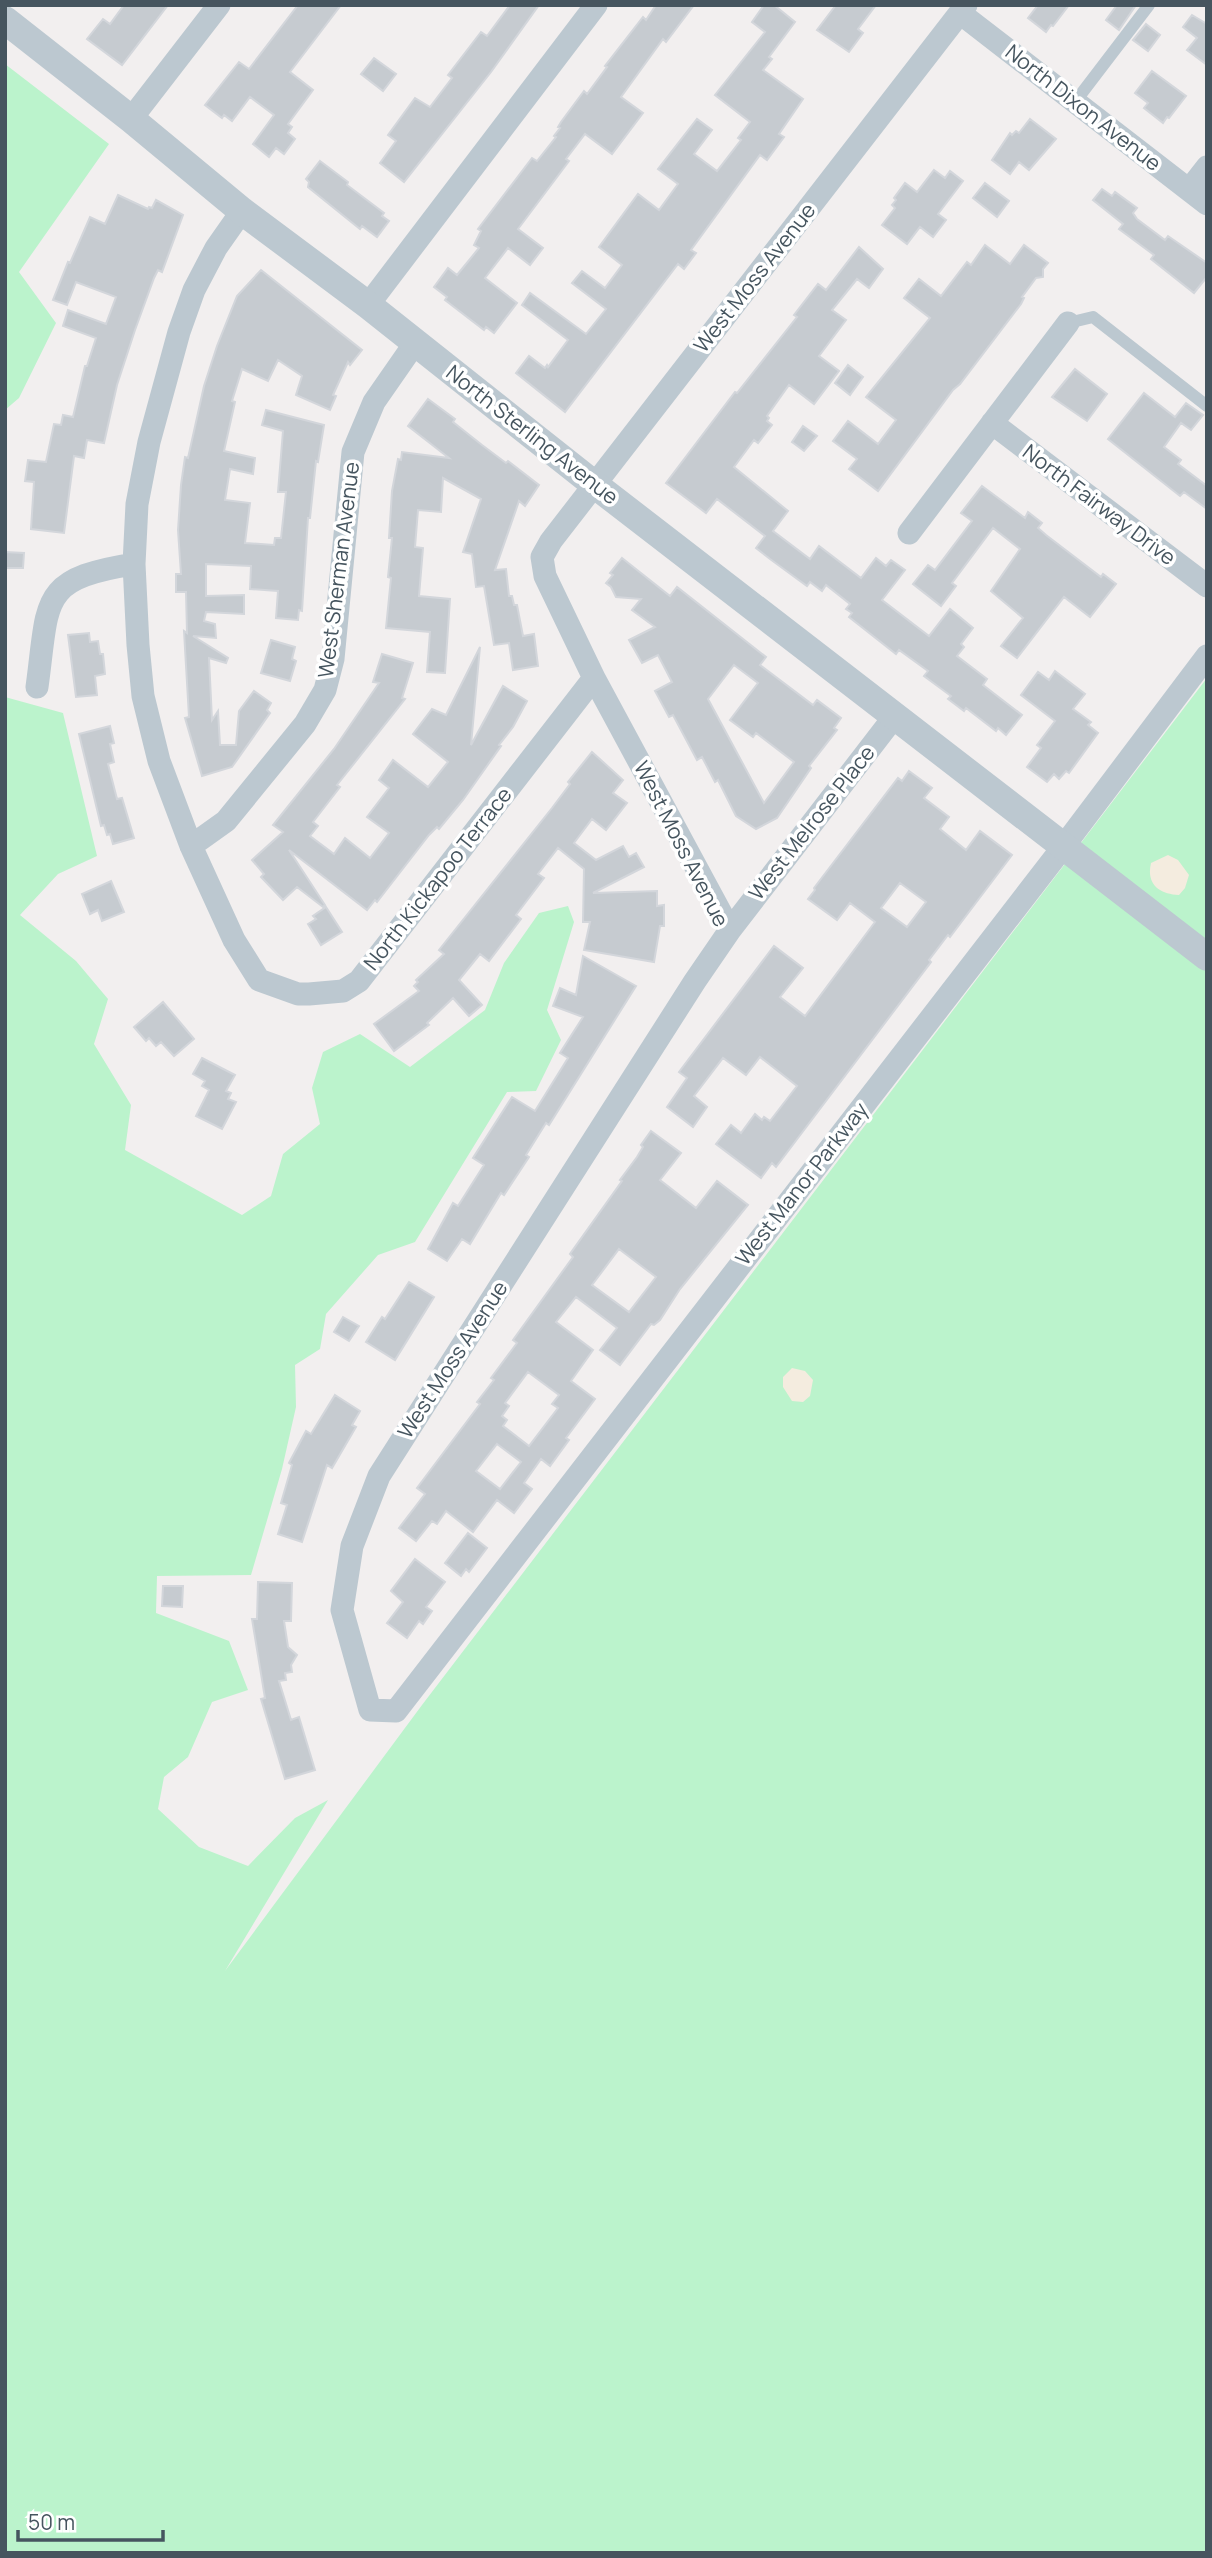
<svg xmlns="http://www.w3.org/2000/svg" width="1212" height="2558" font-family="Manrope,sans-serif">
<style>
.green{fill:#bbf3cc}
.sand{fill:#f4ecdf}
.building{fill:#c6cbd0;stroke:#d3d6db;stroke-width:2;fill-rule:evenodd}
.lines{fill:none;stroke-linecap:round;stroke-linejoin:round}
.service{stroke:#bcc8d0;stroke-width:12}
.minor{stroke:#bcc8d0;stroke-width:23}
.tertiary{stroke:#bcc8d0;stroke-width:28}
.labels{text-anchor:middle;stroke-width:7;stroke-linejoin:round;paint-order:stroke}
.street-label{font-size:21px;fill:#46555f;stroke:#fff}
</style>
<rect width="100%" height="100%" fill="#f2efef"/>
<!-- green -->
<path class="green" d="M5 64 109 144 19 272 56 323 19 398 5 410Z
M1207 678V2553H5V697L63 713 97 856 58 874 20 915 76 961 108 999 94 1044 131 1105 125 1150 242 1215 271 1196 283 1154 320 1124 312 1088 323 1052 360 1034 410 1067 485 1010 504 963 539 913 568 906 574 922 547 1010 561 1040 536 1091 507 1092 415 1242 378 1255 326 1314 320 1349 295 1365 296 1407 282 1469 251 1575 157 1576 156 1613 229 1641 248 1690 212 1702 188 1757 164 1777 158 1809 199 1847 248 1866 295 1818 328 1800 225 1971 422 1705Z"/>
<!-- sand -->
<path class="sand" d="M1168 855 1178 860 1189 875 1185 888 1179 895C1159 894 1146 884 1151 863Z
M792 1368 805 1371 813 1380 810 1396 803 1402 792 1401 783 1387V1377Z"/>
<!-- building -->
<path class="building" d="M124 5H168L122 65 87 39 103 19 110 24Z
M298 5H341L290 72 313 90 288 124 292 127 288 133 295 139 284 154 276 148 269 157 253 144 274 115 250 97 232 121 224 115 222 118 205 105 239 62 249 69Z
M510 5H539L491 72 404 182 380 163 396 141 388 135 415 98 430 107 452 78 448 75 481 32 487 36Z
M656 5H694L666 42 663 39 621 97 643 113 612 154 585 134 566 159 569 161 518 229 543 248 530 265 508 248 485 278 517 303 494 333 486 327 484 330 445 300 447 297 434 287 448 268 457 275 479 248 474 245 481 231 478 229 532 158 537 161 556 137 554 136 560 128 558 127 561 122 584 91 587 94 607 67 605 66 643 17 646 20Z
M764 5H774L795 22 769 57 772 59 763 70 803 99 779 134 784 137 767 160 760 155 691 250 696 253 684 269 678 264 565 412 516 373 529 356 545 368 547 365 548 367 568 340 522 305 530 293 586 334 606 309 572 283 582 271 605 288 622 265 599 247 638 194 659 210 678 184 658 169 697 119 712 130 694 154 717 171 741 140 738 138 750 122 715 95 765 32 752 22Z
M836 5H876L858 29 863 33 849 52 817 30Z
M1038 5H1069L1053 26 1051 25 1046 32 1028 18Z
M1117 5H1136L1119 30 1106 20Z
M1192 15 1207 24V65L1187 50 1197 38 1183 27Z
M1146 24 1160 35 1148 51 1133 40Z
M374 58 396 74 383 91 361 74Z
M1152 71 1186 96 1169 118 1167 117 1163 123 1144 108 1148 103 1135 93Z
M1030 119 1056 139 1029 170 1019 162 1010 174 992 160 1010 133 1012 135 1016 131 1019 133Z
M320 161 348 182 347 185 384 213 382 216 389 221 377 237 362 226 360 229 308 187 309 182 306 179Z
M934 170 945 178 950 171 963 181 938 214 946 220 933 237 920 227 907 244 882 225 895 208 892 205 896 200 894 198 905 183 917 192Z
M985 183 1009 201 997 217 973 198Z
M1102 189 1112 196 1115 192 1137 208 1133 213 1137 219 1165 240 1168 236 1207 263V277L1194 293 1151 259 1154 255 1119 229 1123 224 1093 200Z
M118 195 148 209 149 207 152 208 156 200 183 215 162 272 158 270 154 278 135 330 117 385 104 443 87 440 84 458 74 456 64 533 31 529 34 482 25 481 28 460 46 462 54 424 61 425 63 415 73 417 85 366H87L96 338 63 326 68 310 106 324 116 297 76 282 67 305 53 300 68 262 70 263 90 217 105 224Z
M985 245 1010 264 1024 245 1048 263 1043 269V277L1036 278 1022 297 1024 298 1021 304 960 384 953 390 878 491 849 469 857 459 833 441 848 421 878 444 896 420 866 397 930 318 904 298 919 279 941 296 967 262 971 265Z
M859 247 883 269 869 288 857 279 832 310 846 320 819 356 839 371 814 404 789 385 767 416 769 418 767 421 772 425 758 443 754 440 734 467 788 511 773 531 810 559 819 546 861 578 876 558 886 566 891 560 905 570 882 600 929 636 950 609 973 628 961 644 964 647 957 656 987 679 983 685 1022 715 1006 735 998 728 996 731 966 708 964 711 948 699 951 696 924 676 928 671 899 650 896 654 849 617 852 613 846 609 850 604 826 585 822 591 810 582 807 586 770 559 756 548 765 536 717 499 706 513 666 483 735 392 737 393 797 317 794 315 818 284 826 290Z
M261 270 362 350 350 365 348 362 333 395 336 396 330 410 296 395 302 376 278 360 268 381 242 369 232 401 235 402 224 451 255 458 253 474 230 469 225 500 250 503 245 543 274 545 275 538H281L286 492H278L283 431 262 425 266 410 324 425 318 462 316 461 310 518H308L302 611 299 610 298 620 276 618 278 591 250 589 251 566 206 564V596L244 595V614L206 612 204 621 215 624 216 638 193 636 228 658 226 663 209 658 212 720 218 711 220 745H236L239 711 254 691 271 703 267 710 270 713 232 767 202 776 185 718 189 717 184 631 187 633 186 592H176V574H181L178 530 181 485 185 457 188 458 204 386 217 346 237 296Z
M848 365 863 377 850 395 835 383Z
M1075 369 1107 394 1087 421 1052 397Z
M1144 393 1175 417 1186 403 1203 415 1191 430 1181 423 1164 447 1181 460 1178 464 1207 486V509L1184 492 1180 496 1108 439Z
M428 399 455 419 453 422 482 445 506 463 508 461 539 485 525 506 519 501 495 570 506 569 509 596H512L514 605H517L523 636 534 634 538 666 513 670 509 643 494 645 484 586 476 587 472 554 463 552 481 499 443 478 441 512 418 510 415 547 423 548 419 596 450 599 445 673 427 672 430 632 386 628 391 578 388 577 392 538H389L392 491 398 459 401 460 402 452 449 458 408 426Z
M803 426 817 436 804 451 792 442Z
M982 486 1025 518 1028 512 1042 523 1038 528 1046 535 1101 577 1103 574 1116 584 1090 617 1064 597 1017 658 1001 646 1023 618 991 591 1020 549 993 528 952 583 956 586 941 606 913 584 928 565 935 570 972 521 961 513Z
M5 552 24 553 23 568H5Z
M622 558 670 596 677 587 766 657 760 665 813 705 817 700 841 718 834 728 837 730 809 766 811 768 777 818 756 829 736 816 718 780 715 782 702 757 697 760 673 715 669 717 655 691 672 682 658 655 642 663 629 640 655 627 632 610 641 599 616 597 611 587 606 583 613 575 610 573ZM734 665 758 683 730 720 753 737 756 733 794 762 764 803 708 699Z
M89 633 90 642 98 641 100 654H103L105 674 95 676 97 695 76 697 68 635Z
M271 640 295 647 292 659 296 661 290 681 261 673Z
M480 647 471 745 503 686 527 701 513 727 499 745 501 746 463 800 439 829 437 827 429 835 377 902 375 900 367 910 289 850 325 905 323 907 297 887 283 900 261 877 264 874 252 860 283 832 273 825 334 749 379 683 373 682 382 654 413 663 402 698 405 699 337 785 340 787 313 822 318 826 310 836 334 854 345 838 370 858 389 833 367 817 389 788 379 780 393 760 428 787 448 762 413 734 432 709 446 715Z
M1055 671 1085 694 1073 709 1091 722 1088 725 1098 733 1069 773 1066 771 1059 779 1054 774 1047 782 1027 767 1041 748 1037 745 1055 721 1021 695 1038 672 1049 680Z
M110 726 114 743 110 744 114 762 108 764 117 799 122 798 134 838 113 844 110 834 107 835 104 825 101 826 79 734Z
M592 752 623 780 613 793 627 803 606 830 592 819 574 843 596 860 623 846 629 857 636 853 644 867 593 893 657 891V906L664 905V926H660L654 962 584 950 590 922H583L584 869 558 848 538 874 544 878 516 915 521 919 489 961 480 954 459 980 482 1005 469 1016 453 998 427 1023 429 1025 394 1051 374 1024 419 991 414 986 418 982 416 980 444 954 439 950 552 808 570 784 568 782Z
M909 771 932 788 924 798 949 817 940 829 966 850 980 831 1012 855 950 937 948 935 929 960 931 962 776 1167 772 1163 761 1178 716 1144 731 1125 741 1133 755 1114 762 1120 764 1117 770 1121 797 1086 760 1057 746 1075 723 1058 694 1096 707 1107 693 1127 667 1107 687 1078 679 1072 774 946 803 968 780 997 805 1016 875 922 850 903 837 920 808 899 815 890 814 888 898 778 902 781ZM900 883 926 902 907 927 881 908Z
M111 881 124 912 102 921 98 910 90 914 82 894Z
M326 907 342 932 321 945 308 924 316 919 313 916Z
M583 956 636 986 549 1125 546 1123 526 1155 529 1157 504 1195 501 1193 470 1244 462 1239 447 1261 428 1249 453 1203 458 1206 484 1165 473 1158 512 1097 535 1111 568 1058 560 1053 583 1017 553 1006 560 988 576 995Z
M163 1002 194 1039 174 1056 161 1042 156 1046 149 1038 146 1041 134 1027Z
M202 1058 235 1075 226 1091 231 1093 228 1099 236 1102 222 1129 196 1116 209 1090 202 1086 205 1081 193 1074Z
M651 1131 681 1153 660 1180 696 1208 717 1181 748 1205 680 1289 660 1320 654 1325 651 1324 620 1365 600 1350 617 1328 576 1297 556 1322 593 1350 571 1381 595 1399 566 1438 569 1440 550 1466 541 1459 524 1483 532 1489 514 1513 497 1500 473 1532 446 1511 437 1524 432 1521 416 1541 399 1528 425 1494 417 1488 480 1404 477 1402 494 1380 491 1378 517 1343 513 1340 573 1257 570 1254 622 1181 620 1180 637 1157 643 1147 641 1145ZM619 1249 656 1277 629 1312 592 1285ZM528 1372 559 1395 552 1404 558 1408 529 1446 503 1426 507 1420 502 1416 509 1406 505 1403ZM497 1444 521 1462 500 1489 476 1471Z
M409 1282 434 1297 395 1360 366 1342 382 1317 385 1319Z
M343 1317 359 1326 349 1341 334 1332Z
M335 1395 360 1411 352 1425 356 1427 332 1468 327 1465 302 1542 278 1534 287 1505 281 1503 292 1465 289 1463 306 1431 311 1434Z
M468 1533 487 1548 469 1572 466 1569 461 1576 445 1563Z
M415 1559 445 1582 426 1607 432 1611 423 1624 419 1621 407 1638 387 1623 403 1602 391 1591Z
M258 1582 292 1583 291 1621H284L288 1647 297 1655 291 1665 292 1672 285 1673 286 1680 279 1681 291 1720 299 1717 315 1770 285 1779 261 1699 265 1698 252 1619H257Z
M163 1586H183L182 1607 162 1606Z"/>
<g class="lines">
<!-- service -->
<path class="service" d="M1075 102 1149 5
M1068 323 1093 317 1207 406"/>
<!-- minor -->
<path class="minor" d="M960 13 1207 204
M131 119 219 5
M1189 190 1207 167
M242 211 216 248 194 290 179 332 149 442 137 504 134 564 138 645 143 696 159 761 191 846 234 940 259 980 298 994H309L343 991 359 981 594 678
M368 305 596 5
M992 423 1207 586
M909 533 1068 323
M37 687C49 600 38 579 134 564
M894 717 730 930 695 981 379 1476 352 1546 342 1610 370 1710 396 1711 1063 847 1207 656
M191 846 226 821 305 724 325 690 333 659 353 452 374 402 415 343
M730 930 594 678 545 576 542 557 551 541 966 5"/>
<!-- tertiary -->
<path class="tertiary" d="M5 20 131 119 242 211 368 305 595 485 1207 957"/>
</g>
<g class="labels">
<!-- street labels -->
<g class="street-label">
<text transform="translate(1083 108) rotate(38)" y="7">North Dixon Avenue</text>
<text transform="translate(755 278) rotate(-52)" y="7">West Moss Avenue</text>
<text transform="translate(532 435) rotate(38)" y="7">North Sterling Avenue</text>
<text transform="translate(1099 505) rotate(37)" y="7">North Fairway Drive</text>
<text transform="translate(339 570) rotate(-83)" y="7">West Sherman Avenue</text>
<text transform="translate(812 823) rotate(-52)" y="7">West Melrose Place</text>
<text transform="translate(681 844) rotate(63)" y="7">West Moss Avenue</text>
<text transform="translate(438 879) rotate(-52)" y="7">North Kickapoo Terrace</text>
<text transform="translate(802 1184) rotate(-52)" y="7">West Manor Parkway</text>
<text transform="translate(453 1360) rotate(-57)" y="7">West Moss Avenue</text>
</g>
</g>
<!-- border -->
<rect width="1212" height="2558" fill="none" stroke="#46555f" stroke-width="14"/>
<!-- scale -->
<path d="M18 2530v10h145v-10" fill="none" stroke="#46555f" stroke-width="3.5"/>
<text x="28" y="2530" font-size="21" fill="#46555f" stroke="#ffffff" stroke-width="5" paint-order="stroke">50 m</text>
</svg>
